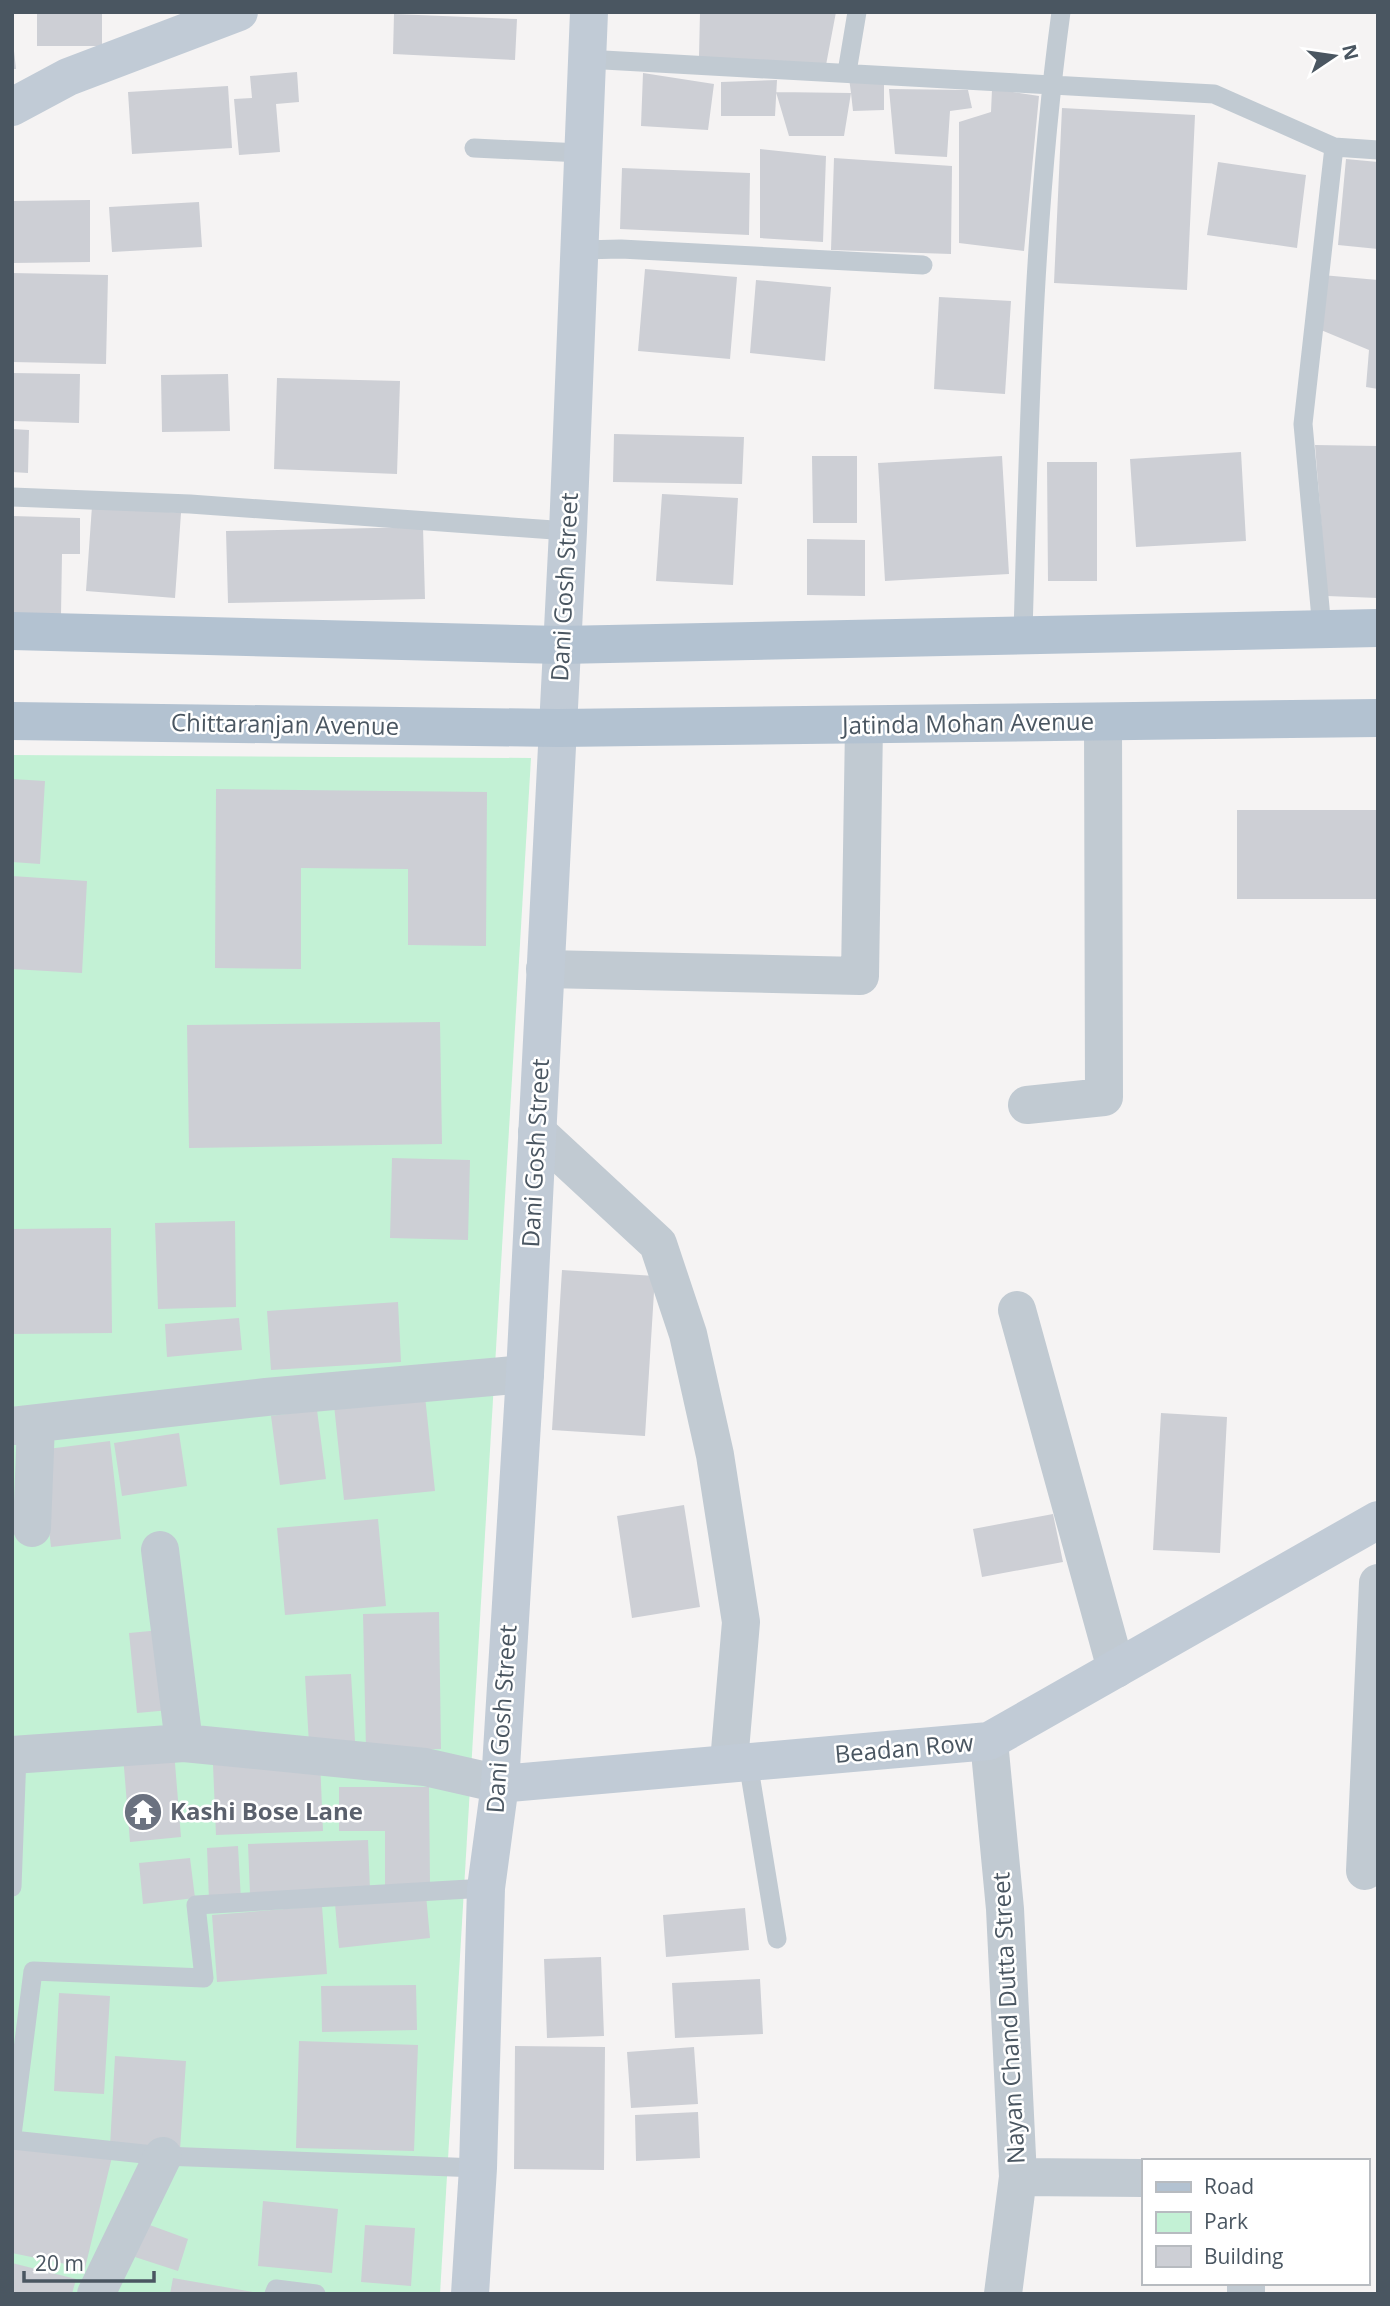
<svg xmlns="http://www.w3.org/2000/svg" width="1390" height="2306" font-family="'Open Sans',sans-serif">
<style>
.green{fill:#c3f1d5}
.building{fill:#cdcfd5}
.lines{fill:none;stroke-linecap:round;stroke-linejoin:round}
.lane{stroke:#c1cad2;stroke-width:19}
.street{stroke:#c1cad2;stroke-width:38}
.secondary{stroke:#c1cbd6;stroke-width:38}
.primary{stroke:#b3c2d1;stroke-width:38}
.labels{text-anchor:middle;stroke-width:5;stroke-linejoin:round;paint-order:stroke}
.street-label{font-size:24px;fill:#4a5661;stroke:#fff}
.worship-label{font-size:24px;font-weight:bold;fill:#5b616d;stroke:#fff;text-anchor:start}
</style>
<rect width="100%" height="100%" fill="#f5f3f3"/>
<!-- green -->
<path class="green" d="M12 755 531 758 440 2294H12Z"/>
<!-- building -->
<path class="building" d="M37 12H102V46H37Z
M700 12H836L826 65 699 57Z
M394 14 517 19 515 60 393 54Z
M12 33 16 69H12Z
M297 72 299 102 276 104 280 152 239 155 234 99 252 98 250 76Z
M643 73 714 84 708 130 641 126Z
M849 78 884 81V110L853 111 851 93 844 136H789L776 92 851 93Z
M777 80 775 116H721V82Z
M228 86 232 148 132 154 128 92Z
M889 89 968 90 972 108 950 111 947 157 895 154Z
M992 89 1039 96 1024 251 959 243V122L991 112Z
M1062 108 1195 115 1187 290 1054 283Z
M760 149 826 156 823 242 760 238Z
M834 158 952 166 951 254 831 250Z
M1346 159 1378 162V249L1338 245Z
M1218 162 1306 175 1297 248 1207 235Z
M622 168 750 173 749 235 620 229Z
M90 200V262L12 263V201Z
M199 202 202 247 112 252 109 207Z
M645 269 737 277 730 359 638 351Z
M12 273 108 275 106 364 12 362Z
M1322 275 1378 280V389L1366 387 1369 350 1321 330Z
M756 280 831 287 825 361 750 353Z
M939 297 1011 301 1005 394 934 389Z
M12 373 80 374 79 423 12 421Z
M228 374 230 431 162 432 161 375Z
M277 378 400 381 397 474 274 469Z
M12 429 29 430 28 473 12 472Z
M614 434 744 437 742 484 613 482Z
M1315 445 1378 446V598L1327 596Z
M1241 452 1246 541 1136 547 1130 459Z
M812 456H857V523H813Z
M1002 456 1009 574 885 581 878 463Z
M1047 462H1097V581H1048Z
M662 494 738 498 733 585 656 581Z
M92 506 181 513 175 598 86 591Z
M12 516 80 518V554H62L61 615 12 613Z
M423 527 425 599 228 603 226 531Z
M807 539 865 540V596L807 595Z
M12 779 45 781 40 864 12 862Z
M216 789 487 792 486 946 408 945V869L301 868V969L215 968Z
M1237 810H1378V899H1237Z
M12 876 87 881 82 973 12 969Z
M440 1022 442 1144 189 1148 187 1025Z
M392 1158 470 1160 468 1240 390 1238Z
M235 1221 236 1307 158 1309 155 1223Z
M111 1228 112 1333 12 1334V1229Z
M562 1270 655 1276 645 1436 552 1430Z
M398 1302 401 1362 271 1370 267 1311Z
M239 1318 242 1350 167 1357 165 1324Z
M425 1396 435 1491 344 1500 334 1405Z
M317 1410 326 1479 280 1485 271 1416Z
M1161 1413 1227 1417 1220 1553 1153 1550Z
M179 1433 187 1486 122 1496 114 1443Z
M110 1441 121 1539 51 1547 40 1450Z
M684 1505 700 1607 632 1618 617 1516Z
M1053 1514 1063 1562 982 1577 973 1529Z
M378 1519 386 1606 285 1615 277 1528Z
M439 1612 441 1749 366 1750 363 1614Z
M161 1630 170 1710 137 1713 129 1633Z
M351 1674 355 1741 309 1744 305 1676Z
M174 1751 181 1837 130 1842 123 1755Z
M320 1760 323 1831 216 1835 213 1765Z
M339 1787H429L430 1885H385V1831H339Z
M368 1840 370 1890 250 1894 248 1844Z
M238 1846 241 1900 209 1901 207 1848Z
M190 1858 195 1898 143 1904 139 1863Z
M426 1895 430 1938 339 1948 335 1904Z
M322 1906 327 1974 217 1982 212 1915Z
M745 1908 749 1950 666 1957 663 1915Z
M601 1957 604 2036 547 2038 544 1959Z
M760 1979 763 2034 675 2038 672 1983Z
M416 1985 417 2030 322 2032 321 1986Z
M59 1993 110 1996 104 2094 54 2091Z
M299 2041 418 2045 414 2151 296 2148Z
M515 2046 605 2047 604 2170 514 2169Z
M694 2047 698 2104 631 2108 627 2052Z
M115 2056 186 2061 180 2150 110 2146Z
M698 2112 700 2158 636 2161 635 2115Z
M12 2148 112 2157 85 2268 12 2253Z
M263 2201 338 2209 332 2273 258 2266Z
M147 2224 188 2239 178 2271 135 2257Z
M365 2225 415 2228 411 2286 361 2282Z
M12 2263 76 2279 72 2294H12Z
M173 2278 253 2292 252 2294H170Z"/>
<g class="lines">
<!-- lane -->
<path class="lane" d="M586 59 1214 94 1334 147 1378 150
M847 72 857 12
M474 148 581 153
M581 250 621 249 923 265
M12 497 190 504 568 531
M1322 629 1303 424 1334 147
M1023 633C1029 426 1033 218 1061 12
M748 1762 777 1939
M12 1887 17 1755
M12 2135 33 1971 204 1978 196 1905 486 1888
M12 2140 163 2156 478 2168
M274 2294 276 2289 316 2294"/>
<!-- street -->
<path class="street" d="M545 969 860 976 864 726
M1027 1105 1104 1097 1103 722
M537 1132 658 1244 688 1334 715 1455 741 1622 729 1762
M1017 1310 1116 1669
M12 1426 266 1397 525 1374
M32 1528 36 1424
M160 1550 184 1743
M989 1741 1005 1909 1018 2177 1003 2294
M12 1755 184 1743 425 1767 500 1784
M1365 1871 1378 1583
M1018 2177 1143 2178
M1246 2283V2294
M96 2294 163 2156"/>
<!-- secondary -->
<path class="secondary" d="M12 107 68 77 239 12
M500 1784 989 1741 1378 1520
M470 2294 478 2168 486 1888 500 1784 525 1374 568 531 589 12"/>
<!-- primary -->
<path class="primary" d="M12 631 561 645 1378 628
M12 721 558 728 1378 718"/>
</g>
<!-- icons -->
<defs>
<g id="temple-disc" transform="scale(2.0125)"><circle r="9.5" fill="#6b7280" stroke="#fff"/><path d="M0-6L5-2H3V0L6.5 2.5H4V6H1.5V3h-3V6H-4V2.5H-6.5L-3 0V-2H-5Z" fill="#fff"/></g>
</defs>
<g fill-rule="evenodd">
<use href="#temple-disc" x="143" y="1812"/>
</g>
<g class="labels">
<!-- street labels -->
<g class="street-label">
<text transform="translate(565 587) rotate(-87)" y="8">Dani Gosh Street</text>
<text transform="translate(968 724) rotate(-1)" y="8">Jatinda Mohan Avenue</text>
<text transform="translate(285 725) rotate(1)" y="8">Chittaranjan Avenue</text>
<text transform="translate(536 1153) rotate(-87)" y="8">Dani Gosh Street</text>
<text transform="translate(502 1719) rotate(-86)" y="8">Dani Gosh Street</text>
<text transform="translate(904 1749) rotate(-5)" y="8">Beadan Row</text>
<text transform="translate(1009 2018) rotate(-93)" y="8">Nayan Chand Dutta Street</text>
</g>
<!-- worship labels -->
<g class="worship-label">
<text x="170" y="1820">Kashi Bose Lane</text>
</g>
</g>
<!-- border -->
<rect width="1390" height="2306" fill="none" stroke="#4a5661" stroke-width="28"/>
<!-- legend -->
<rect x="1142" y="2159" width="228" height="126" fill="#ffffff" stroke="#b7bbc0" stroke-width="2"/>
<rect x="1156" y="2182" width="35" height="10" fill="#b3c2d1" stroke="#b7bbc0" stroke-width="2"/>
<text x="1204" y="2194" font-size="21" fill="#4a5661">Road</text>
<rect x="1156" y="2212" width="35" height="21" fill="#c3f1d5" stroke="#b7bbc0" stroke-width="2"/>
<text x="1204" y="2229" font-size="21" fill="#4a5661">Park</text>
<rect x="1156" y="2246" width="35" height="21" fill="#cdcfd5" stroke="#b7bbc0" stroke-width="2"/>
<text x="1204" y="2264" font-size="21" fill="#4a5661">Building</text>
<!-- north arrow -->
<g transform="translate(1334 56) rotate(77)" stroke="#ffffff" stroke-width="5" paint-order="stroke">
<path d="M0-5L12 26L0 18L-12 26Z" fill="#4a5661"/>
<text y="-10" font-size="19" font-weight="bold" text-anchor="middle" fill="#4a5661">N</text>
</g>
<!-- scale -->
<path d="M24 2271v10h130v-10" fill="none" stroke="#4a5661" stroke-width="3.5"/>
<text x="35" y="2271" font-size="21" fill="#4a5661" stroke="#ffffff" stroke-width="5" paint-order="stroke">20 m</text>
</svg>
